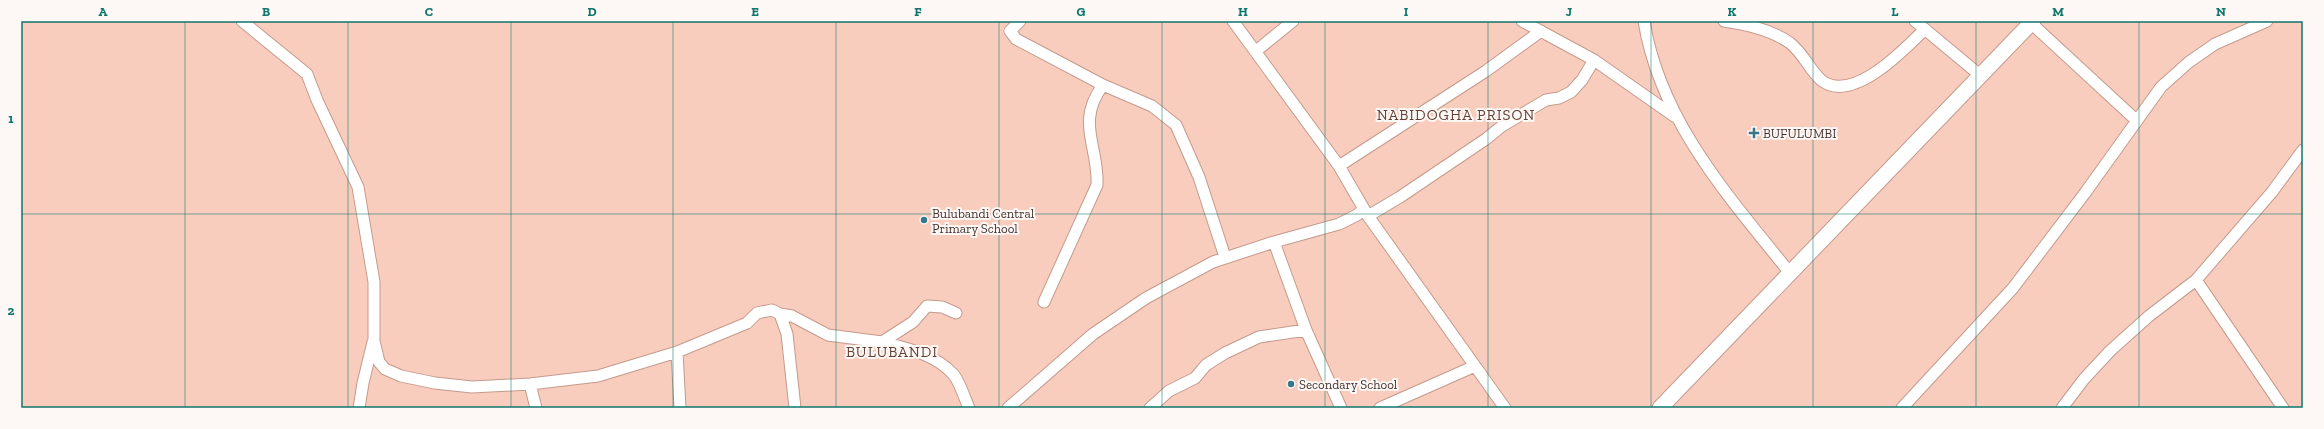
<svg xmlns="http://www.w3.org/2000/svg" width="2324" height="429" font-family="'Zilla Slab',serif">
<style>
.lines{fill:none;stroke-linecap:round;stroke-linejoin:round}
.minor-casing{stroke:#c49a8c;stroke-width:13}
.major-casing{stroke:#c49a8c;stroke-width:17}
.minor{stroke:#fff;stroke-width:11}
.major{stroke:#fff;stroke-width:15}
.grid{fill:none;stroke:#0f766e;stroke-width:1;stroke-opacity:0.55}
.poi-dot{fill:#36778a;stroke:#fdf8f6;stroke-width:1.5}
.labels{text-anchor:middle;stroke-width:4;stroke-linejoin:round;paint-order:stroke}
.poi-label{font-size:13px;fill:#44332d;stroke:#fdf8f6;text-anchor:start}
.quarter-label{font-size:15px;letter-spacing:1px;fill:#644034;stroke:#fdf8f6}
.neatline{fill:none;stroke:#0f766e;stroke-width:1.5}
.grid-label{font-size:13px;text-anchor:middle;font-weight:bold;fill:#0f766e}
</style>
<rect width="100%" height="100%" fill="#f9cdbe"/>
<g class="lines">
<!-- minor casing -->
<g class="minor-casing">
<path id="minor" d="M242 21 307 74 317 100 358 187 374 282V341L379 362 385 369 401 376 435 383 472 387 530 384 598 376 677 352 747 323 757 313 772 310 780 314 787 334 795 408
M1020 21 1010 31 1016 39 1103 85 1152 106 1176 125 1199 177 1225 257
M1233 21 1339 166 1368 216 1505 408
M1522 21 1594 60 1674 116
M1644 21C1660 121 1729 197 1790 273
M1724 21C1745 24 1772 30 1790 43 1803 53 1809 69 1821 80 1852 105 1905 49 1925 29
M1915 21 1981 76
M2031 23 2136 120
M1256 51 1293 21
M1339 166 1486 71 1541 31
M1368 216 1400 197 1486 139 1502 126 1546 100 1559 98 1571 92 1582 80 1594 60
M1274 242 1306 330 1341 408
M2196 280 2283 408
M1044 302 1097 185C1099 146 1075 123 1103 85
M780 314 792 316 828 335 882 342 913 322 927 306 942 307 956 313
M882 342C906 348 935 354 953 374 959 380 965 399 969 408
M677 352 680 408
M530 384 536 408
M359 408 363 383 373 342
M1008 408 1093 334 1146 298 1213 262 1274 242 1339 224 1357 215 1364 209
M1150 408 1169 391 1195 378 1206 365 1225 353 1259 337 1306 330
M1380 408 1475 366
M1902 408 2013 288 2085 193 2161 87 2189 62 2215 44 2267 21
M2062 408 2084 379 2110 351 2149 316 2196 280 2272 192 2303 150"/>
</g>
<!-- major casing -->
<g class="major-casing">
<path id="major" d="M1660 408 2033 21"/>
</g>
<!-- minor -->
<use href="#minor" class="minor"/>
<!-- major -->
<use href="#major" class="major"/>
</g>
<!-- grid -->
<path class="grid" d="M185 21V408M348 21V408M511 21V408M673 21V408M836 21V408M999 21V408M1162 21V408M1325 21V408M1488 21V408M1651 21V408M1813 21V408M1976 21V408M2139 21V408M21 214H2303"/>
<!-- markers -->
<g class="poi-dot">
<path d="M1752 127h4v4h4v4h-4v4h-4v-4h-4v-4h4z"/>
<circle cx="924" cy="220" r="4"/>
<circle cx="1291" cy="384" r="4"/>
</g>
<g class="labels">
<!-- poi labels -->
<g class="poi-label">
<text x="1763" y="138">BUFULUMBI</text>
<text x="932" y="218">Bulubandi Central<tspan x="932" dy="15">Primary School</tspan></text>
<text x="1299" y="389">Secondary School</text>
</g>
<!-- quarter labels -->
<g class="quarter-label">
<text x="1456" y="120">NABIDOGHA PRISON</text>
<text x="892" y="357">BULUBANDI</text>
</g>
</g>
<!-- border -->
<rect width="2324" height="429" fill="none" stroke="#fdf8f6" stroke-width="44"/>
<rect x="22" y="22" width="2280" height="385" class="neatline"/>
<g class="grid-label">
<text x="103" y="16">A</text>
<text x="266" y="16">B</text>
<text x="429" y="16">C</text>
<text x="592" y="16">D</text>
<text x="755" y="16">E</text>
<text x="918" y="16">F</text>
<text x="1081" y="16">G</text>
<text x="1243" y="16">H</text>
<text x="1406" y="16">I</text>
<text x="1569" y="16">J</text>
<text x="1732" y="16">K</text>
<text x="1895" y="16">L</text>
<text x="2058" y="16">M</text>
<text x="2221" y="16">N</text>
<text x="11" y="123">1</text>
<text x="11" y="315">2</text>
</g>
</svg>
